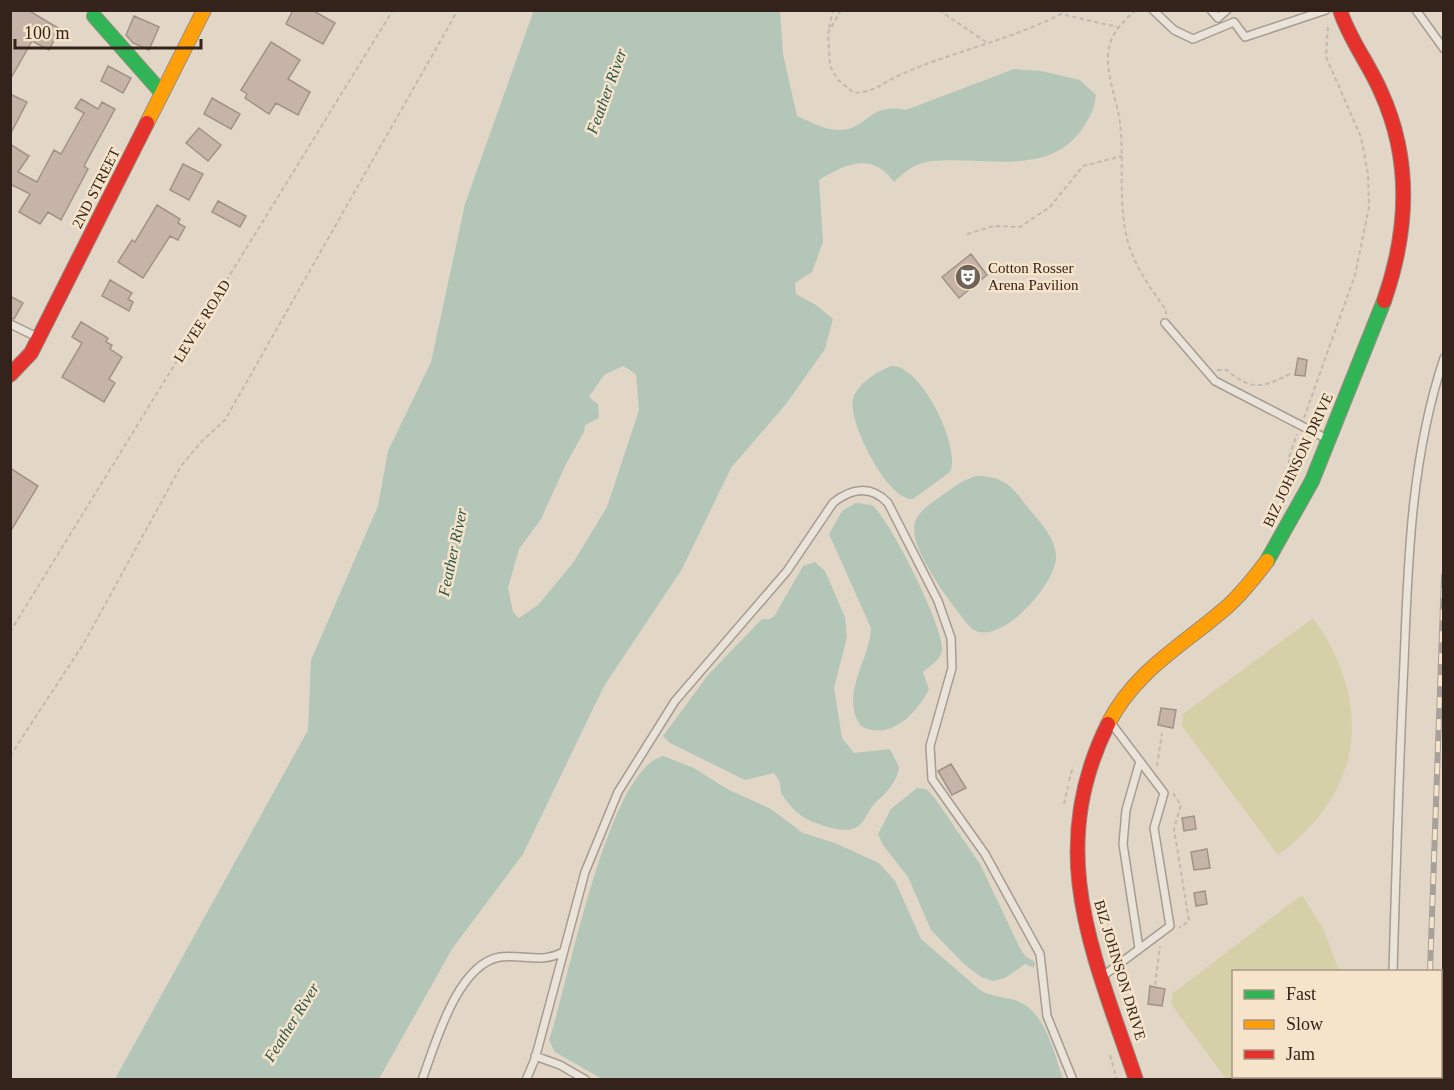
<svg xmlns="http://www.w3.org/2000/svg" width="1454" height="1090" font-family="'Times New Roman',serif">
<style>
.green{fill:#d5d0a8}
.water{fill:#b3c6b8;fill-rule:evenodd}
.building{fill:#c6b4a8;stroke:#a19287;stroke-width:1.5}
.lines{fill:none;stroke-linecap:round;stroke-linejoin:round}
.lane-casing{stroke:#a69c91;stroke-width:10}
.fast-casing{stroke:#968b81;stroke-width:16}
.slow-casing{stroke:#968b81;stroke-width:16}
.jam-casing{stroke:#968b81;stroke-width:16}
.path{stroke:#c2bab1;stroke-width:2;stroke-dasharray:4.5 3;stroke-linecap:butt}
.lane{stroke:#eae3d9;stroke-width:7}
.fast{stroke:#30b455;stroke-width:14}
.slow{stroke:#ff9f0a;stroke-width:14}
.jam{stroke:#e5322d;stroke-width:14}
.rail-casing{stroke:#a8a19a;stroke-width:6}
.rail{stroke:#f5e4ca;stroke-width:4;stroke-dasharray:11;stroke-linecap:butt}
.labels{text-anchor:middle;stroke-width:5;stroke-linejoin:round;paint-order:stroke}
.street-label{font-size:15px;fill:#34231a;stroke:#f5e4ca}
.poi-label{font-size:15px;fill:#34231a;stroke:#f5e4ca;text-anchor:start}
.water-label{font-size:16px;font-style:italic;fill:#29544c;stroke:#f5e4ca}
</style>
<rect width="100%" height="100%" fill="#e2d7c7"/>
<!-- green -->
<path class="green" d="M1313 618C1374 703 1364 792 1278 855L1182 726 1183 714Z
M1302 895 1324 930 1339 971 1234 972V1076L1321 1077 1319 1080 1226 1079 1171 1004 1173 993Z"/>
<!-- water -->
<path class="water" d="M534 10 780 11 783 54 797 116C809 121 825 130 838 130 868 131 867 102 906 110L1014 69 1041 71 1080 80 1096 95C1094 111 1089 119 1080 132 1045 177 982 156 933 161 917 162 905 171 894 182 872 151 845 164 819 180L823 242 812 272 795 283 796 294 816 305 833 319 825 349 786 404 731 468 682 569 604 686 523 854 452 949 379 1079H115L308 730 311 660 378 506 388 451 431 362 465 204ZM623 366 636 374 639 410 607 507 573 563 538 605 519 618 513 612 508 588 519 549 541 519 566 464 584 432 585 425 599 418 598 404 589 397 604 375Z
M891 366C920 363 962 447 950 472L913 499C888 502 847 420 853 399 858 383 877 372 891 366Z
M977 476C1002 476 1011 485 1025 504 1037 519 1057 538 1056 558 1055 585 998 650 971 628 955 609 906 546 915 522 918 511 932 503 941 496 953 488 963 479 977 476Z
M856 503 872 505C889 518 946 631 942 651 940 660 930 666 923 672L929 689C917 713 890 742 861 726 839 696 870 659 871 628L829 534 842 511Z
M815 562 825 571 845 617 847 637 834 688 842 738 854 753 890 749 899 767C898 782 883 796 874 804 868 811 865 822 857 827 845 835 815 824 803 817 794 811 787 802 781 793L780 783 774 773 745 780 670 743 663 736 708 675 762 619H770L775 615 803 566Z
M663 756 694 768 727 789 771 809 803 833 835 843 879 863 895 881 921 939 980 990C993 998 1006 996 1020 1002 1047 1015 1054 1054 1063 1079H602L555 1052 549 1040C568 986 607 770 663 756Z
M917 788 926 789 934 797 980 864 1019 946 1025 956 1035 962 1034 968 1025 964 1005 978 993 981 981 977 965 965 931 930 908 877 883 845 878 834 891 809Z"/>
<!-- building -->
<path class="building" d="M10 10H28L60 29 49 50 32 41 10 80Z
M293 10H312L335 23 323 44 286 24Z
M134 16 159 27 149 50 133 43 126 35Z
M271 42 300 60 288 79 310 92 298 115 276 103 269 114 245 98 247 94 241 90Z
M108 66 131 78 123 93 101 81Z
M10 94 27 102 10 135Z
M212 98 240 114 231 129 204 114Z
M81 99 98 109 102 102 115 109 84 166 88 169 61 220 48 212 40 224 19 212 30 194 10 184V144L29 156 18 172 37 182 54 150 61 154 84 113 75 108Z
M199 128 221 145 208 161 186 143Z
M183 164 203 174 189 200 170 190Z
M218 201 246 216 240 227 212 212Z
M157 205 180 219 178 223 185 227 178 240 170 236 143 278 118 262 132 240 135 242Z
M971 254 987 275 959 298 942 277Z
M110 280 132 293 128 299 133 302 129 311 102 296Z
M10 296 23 303 14 319 10 318Z
M81 322 108 338 106 342 112 345 110 349 122 357 109 379 115 383 104 402 62 377 82 343 72 337Z
M1298 358 1307 360 1305 376 1295 375Z
M10 468 38 486 10 532Z
M1161 708 1176 710 1173 728 1158 725Z
M951 764 966 788 952 795 938 771Z
M1194 816 1196 829 1184 831 1182 818Z
M1207 849 1210 868 1194 870 1191 852Z
M1205 891 1207 904 1196 906 1194 893Z
M1150 986 1165 989 1162 1006 1148 1004Z"/>
<g class="lines">
<!-- lane casing -->
<g class="lane-casing">
<path id="lane" d="M1153 10 1174 30 1193 39 1234 22 1245 37 1326 10
M1211 10 1218 18 1227 10
M1416 10 1444 49
M1165 323 1215 381 1329 440
M10 324 37 337
M1139 948 1123 844 1126 810 1140 761
M1393 972C1396 869 1399 766 1404 663 1408 560 1411 457 1444 358
M1103 976 1170 926 1154 828 1164 793 1111 723
M535 1056 560 1065 586 1080
M422 1080C435 1045 457 964 500 957 523 954 541 964 563 952
M526 1080 535 1059 585 872 618 792 675 701 787 571 833 503C851 488 871 485 888 503L938 601 951 638 952 668 930 746 932 779 985 854 1040 954 1047 1016 1073 1080
M1389 1080V1076"/>
</g>
<!-- fast casing -->
<g class="fast-casing">
<path id="fast" d="M94 16 162 93
M1267 561 1312 481 1384 301"/>
</g>
<!-- slow casing -->
<g class="slow-casing">
<path id="slow" d="M147 123 204 10
M1108 724C1135 670 1185 644 1228 606 1243 592 1255 577 1267 561"/>
</g>
<!-- jam casing -->
<g class="jam-casing">
<path id="jam" d="M1340 10C1349 39 1369 64 1381 92 1412 160 1408 232 1384 301
M10 375 31 353 147 123
M1108 724C1044 853 1094 955 1136 1080"/>
</g>
<!-- path -->
<path class="path" d="M841 10 828 33 830 66 838 80 854 93C879 91 879 84 900 75 953 51 1008 41 1061 14L1117 27
M939 10 989 44
M1136 10C1122 22 1109 35 1108 55 1107 78 1117 100 1120 123 1125 165 1116 211 1131 251 1139 273 1153 291 1166 310V314
M829 28 833 10
M967 234 994 226 1020 227 1050 207 1083 166 1122 156
M1217 370H1227C1252 392 1264 387 1292 373
M1304 418 1355 275 1369 207 1368 174 1361 137 1326 57 1328 25
M1284 501 1289 484V457L1297 434
M10 632 393 10
M10 756 84 643 181 466 202 441 225 420 458 10
M1157 766 1162 733
M1069 781 1073 766
M1173 793 1181 805 1174 829 1189 921 1179 928
M1064 804 1068 786
M1155 985 1160 946
M1110 1055 1117 1080"/>
<!-- lane -->
<use href="#lane" class="lane"/>
<!-- fast -->
<use href="#fast" class="fast"/>
<!-- slow -->
<use href="#slow" class="slow"/>
<!-- jam -->
<use href="#jam" class="jam"/>
<!-- rail casing -->
<g class="rail-casing">
<path id="rail" d="M1430 972 1444 576
M1426 1080V1076"/>
</g>
<!-- rail -->
<use href="#rail" class="rail"/>
</g>
<!-- icons -->
<defs>
<g id="theatre-disc" transform="scale(1.35)"><circle r="9.5" fill="#716257" stroke="#f5e4ca"/><path d="M-5-5.5Q0-4 5-5.5V0Q5 5 0 6Q-5 5-5 0ZM-3.3-2.5H-1v1.5H-3.3ZM1-2.5H3.3v1.5H1ZM-2.8 1Q0 5.5 2.8 1Z" fill="#fff"/></g>
</defs>
<g fill-rule="evenodd">
<use href="#theatre-disc" x="968" y="277"/>
</g>
<g class="labels">
<!-- street labels -->
<g class="street-label">
<text transform="translate(96 188) rotate(-63)" y="5">2ND STREET</text>
<text transform="translate(202 321) rotate(-58)" y="5">LEVEE ROAD</text>
<text transform="translate(1298 460) rotate(-65)" y="5">BIZ JOHNSON DRIVE</text>
<text transform="translate(1120 970) rotate(73)" y="5">BIZ JOHNSON DRIVE</text>
</g>
<!-- poi labels -->
<g class="poi-label">
<text x="988" y="273">Cotton Rosser<tspan x="988" dy="17">Arena Pavilion</tspan></text>
</g>
<!-- water labels -->
<g class="water-label">
<text transform="translate(606 91) rotate(-70)" y="6">Feather River</text>
<text transform="translate(452 552) rotate(-78)" y="6">Feather River</text>
<text transform="translate(291 1022) rotate(-58)" y="6">Feather River</text>
</g>
</g>
<!-- border -->
<rect width="1454" height="1090" fill="none" stroke="#34231a" stroke-width="24"/>
<!-- legend -->
<rect x="1232" y="970" width="210" height="108" fill="#f5e4ca" stroke="#a89784" stroke-width="1.5"/>
<rect x="1244" y="990" width="30" height="9" fill="#30b455" stroke="#a89784" stroke-width="1.5"/>
<text x="1286" y="1000" font-size="18" fill="#34231a">Fast</text>
<rect x="1244" y="1020" width="30" height="9" fill="#ff9f0a" stroke="#a89784" stroke-width="1.5"/>
<text x="1286" y="1030" font-size="18" fill="#34231a">Slow</text>
<rect x="1244" y="1050" width="30" height="9" fill="#e5322d" stroke="#a89784" stroke-width="1.5"/>
<text x="1286" y="1060" font-size="18" fill="#34231a">Jam</text>
<!-- scale -->
<path d="M15 39v9h186v-9" fill="none" stroke="#34231a" stroke-width="3"/>
<text x="24" y="39" font-size="18" fill="#34231a" stroke="#f5e4ca" stroke-width="4.5" paint-order="stroke">100 m</text>
</svg>
